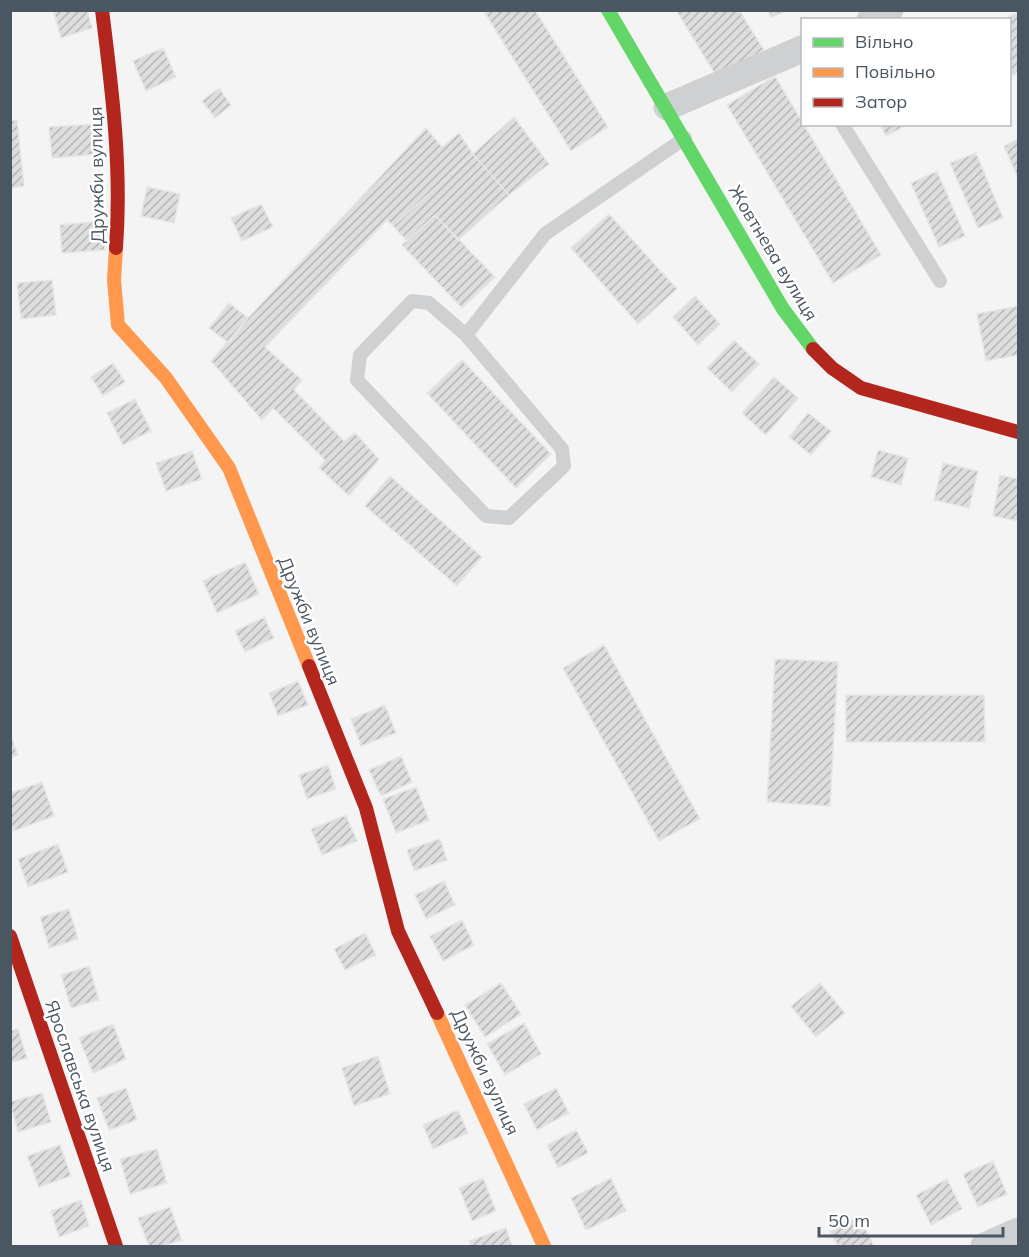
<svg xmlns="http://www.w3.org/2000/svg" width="1029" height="1257" font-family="Mulish,sans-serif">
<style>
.building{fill:url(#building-hatch);stroke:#e5e6e7;stroke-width:1.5}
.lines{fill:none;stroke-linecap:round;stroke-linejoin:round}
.lane{stroke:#ced0d2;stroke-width:14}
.street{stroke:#ced0d2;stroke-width:27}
.fast{stroke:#63d668;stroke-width:14}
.slow{stroke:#ff974d;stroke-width:14}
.jam{stroke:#b3261e;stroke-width:14}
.labels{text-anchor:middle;stroke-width:5;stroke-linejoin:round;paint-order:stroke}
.street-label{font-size:18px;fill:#4a5661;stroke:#fff}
</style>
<defs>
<pattern id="building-hatch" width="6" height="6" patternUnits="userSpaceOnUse" patternTransform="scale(1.5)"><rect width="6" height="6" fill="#ddddde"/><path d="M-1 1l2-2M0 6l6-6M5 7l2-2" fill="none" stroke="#b5b6b7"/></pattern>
</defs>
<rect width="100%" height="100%" fill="#f4f4f4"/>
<!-- building -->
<path class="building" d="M62 10H87L92 28 61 38 54 13Z
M483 10H535L608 127 571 151Z
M676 10H739L764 50 718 79Z
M768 10H784L785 11 771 18Z
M1018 12V72L1010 77V20H1002Z
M163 48 176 77 146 91 133 61Z
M775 76 881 255 833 283 727 105Z
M219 88 231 105 215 118 202 101Z
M514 117 549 164 509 195 473 154Z
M17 120 24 186 10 188V121Z
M98 124 100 154 52 158 49 127Z
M880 124H909L886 136Z
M426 128 442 147 459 133 473 154 393 226 387 220 265 347 302 380 294 390 344 441 355 433 379 459 349 496 319 468 325 460 273 408 262 420 211 361 248 318Z
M1018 139V178L1004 146Z
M976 153 1003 218 978 228 950 163Z
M473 154 509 195 458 240 435 215 407 241 393 226Z
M937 171 965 236 939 247 911 183Z
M147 187 180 194 174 223 141 216Z
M261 204 273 227 242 241 231 218Z
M609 214 677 289 638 324 571 248Z
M435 215 495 277 462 308 402 245Z
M102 221 105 250 62 253 60 225Z
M52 280 56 315 21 319 17 283Z
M695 296 720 324 698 345 673 317Z
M229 303 248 318 229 343 209 328Z
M1018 306V355L986 361 977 314Z
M734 340 759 364 732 392 707 368Z
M462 360 551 454 516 488 427 393Z
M113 363 125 382 103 396 91 377Z
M774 377 798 398 766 435 742 413Z
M135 399 151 431 123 445 107 413Z
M808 413 831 431 811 455 789 437Z
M878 450 908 458 901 485 871 477Z
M192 451 202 479 166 491 156 463Z
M943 463 978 471 969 508 934 500Z
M1000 475 1018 479V521L993 516Z
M390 476 482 557 457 586 365 506Z
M245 562 259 594 217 613 203 581Z
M264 617 274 638 245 652 235 631Z
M604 645 700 819 659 841 563 668Z
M775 659 838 662 830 806 767 802Z
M298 681 308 705 278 716 269 693Z
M846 695H984L985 742H846Z
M385 705 396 733 361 746 351 719Z
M10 734 18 755 10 758Z
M401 756 412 782 381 796 369 770Z
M328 765 336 789 307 799 299 775Z
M42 782 54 816 14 831 10 822V793Z
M416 787 429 820 396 833 383 799Z
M346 815 357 841 322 855 311 829Z
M440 839 447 860 414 871 407 850Z
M58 844 68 872 28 887 18 859Z
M444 881 455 905 426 919 415 895Z
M69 909 78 939 49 948 40 917Z
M462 920 474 945 443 961 430 936Z
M365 933 376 955 345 970 334 949Z
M89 966 99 1000 71 1008 61 975Z
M501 983 521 1014 485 1037 465 1005Z
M820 983 845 1013 816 1037 791 1006Z
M524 1023 541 1054 505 1075 487 1044Z
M113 1024 126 1059 93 1073 79 1038Z
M18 1029 27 1058 10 1063V1031Z
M378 1056 390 1094 354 1106 342 1068Z
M126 1088 137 1120 109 1130 97 1098Z
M556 1088 569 1113 537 1130 524 1104Z
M42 1093 51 1122 18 1132 10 1102Z
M458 1110 468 1133 433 1149 423 1125Z
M576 1130 588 1153 558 1168 547 1145Z
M60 1145 71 1176 39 1187 27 1156Z
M157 1149 167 1183 130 1194 120 1159Z
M993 1161 1007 1194 978 1207 963 1174Z
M483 1178 496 1211 472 1221 459 1188Z
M611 1178 626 1211 586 1230 571 1198Z
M947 1179 962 1209 931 1225 916 1195Z
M81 1200 89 1226 59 1237 51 1211Z
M170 1207 182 1240 163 1246H149L138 1218Z
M859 1216 874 1246H838L830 1231Z
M506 1228 512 1246H471L469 1241Z"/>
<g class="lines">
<!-- lane -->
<path class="lane" d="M842 124 940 281
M466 335 562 449 564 466 509 518 486 516 357 380 360 355 412 301 429 303 466 335 545 234 685 138"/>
<!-- street -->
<path class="street" d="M870 20 890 10
M667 107 802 49
M984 1246 1018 1231"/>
<!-- fast -->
<path class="fast" d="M608 10 783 309 813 349"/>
<!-- slow -->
<path class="slow" d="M116 248 114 280 118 325 166 378 229 468 309 666
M437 1013 544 1246"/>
<!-- jam -->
<path class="jam" d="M102 10C112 89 122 168 116 248
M813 349 832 368 861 388 1018 432
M309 666 366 808 398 931 437 1013
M10 936 116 1246"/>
</g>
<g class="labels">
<!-- street labels -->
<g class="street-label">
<text transform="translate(97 175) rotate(-91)" y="6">Дружби вулиця</text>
<text transform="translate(773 253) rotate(59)" y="6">Жовтнева вулиця</text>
<text transform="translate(309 621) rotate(68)" y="6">Дружби вулиця</text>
<text transform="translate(485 1072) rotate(65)" y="6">Дружби вулиця</text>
<text transform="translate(80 1086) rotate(71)" y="6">Ярославська вулиця</text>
</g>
</g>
<!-- border -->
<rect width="1029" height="1257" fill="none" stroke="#4a5661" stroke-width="24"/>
<!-- legend -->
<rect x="801" y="18" width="210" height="108" fill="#ffffff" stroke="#b7bbc0" stroke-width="1.5"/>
<rect x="813" y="38" width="30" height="9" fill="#63d668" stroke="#b7bbc0" stroke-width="1.5"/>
<text x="855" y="48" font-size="18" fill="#4a5661">Вільно</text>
<rect x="813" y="68" width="30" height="9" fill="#ff974d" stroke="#b7bbc0" stroke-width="1.5"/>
<text x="855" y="78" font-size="18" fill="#4a5661">Повільно</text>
<rect x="813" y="98" width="30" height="9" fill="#b3261e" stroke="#b7bbc0" stroke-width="1.5"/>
<text x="855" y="108" font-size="18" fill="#4a5661">Затор</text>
<!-- scale -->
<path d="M819 1227v9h184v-9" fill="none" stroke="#4a5661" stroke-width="3"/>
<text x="828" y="1227" font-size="18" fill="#4a5661" stroke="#ffffff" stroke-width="4.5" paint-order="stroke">50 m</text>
</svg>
